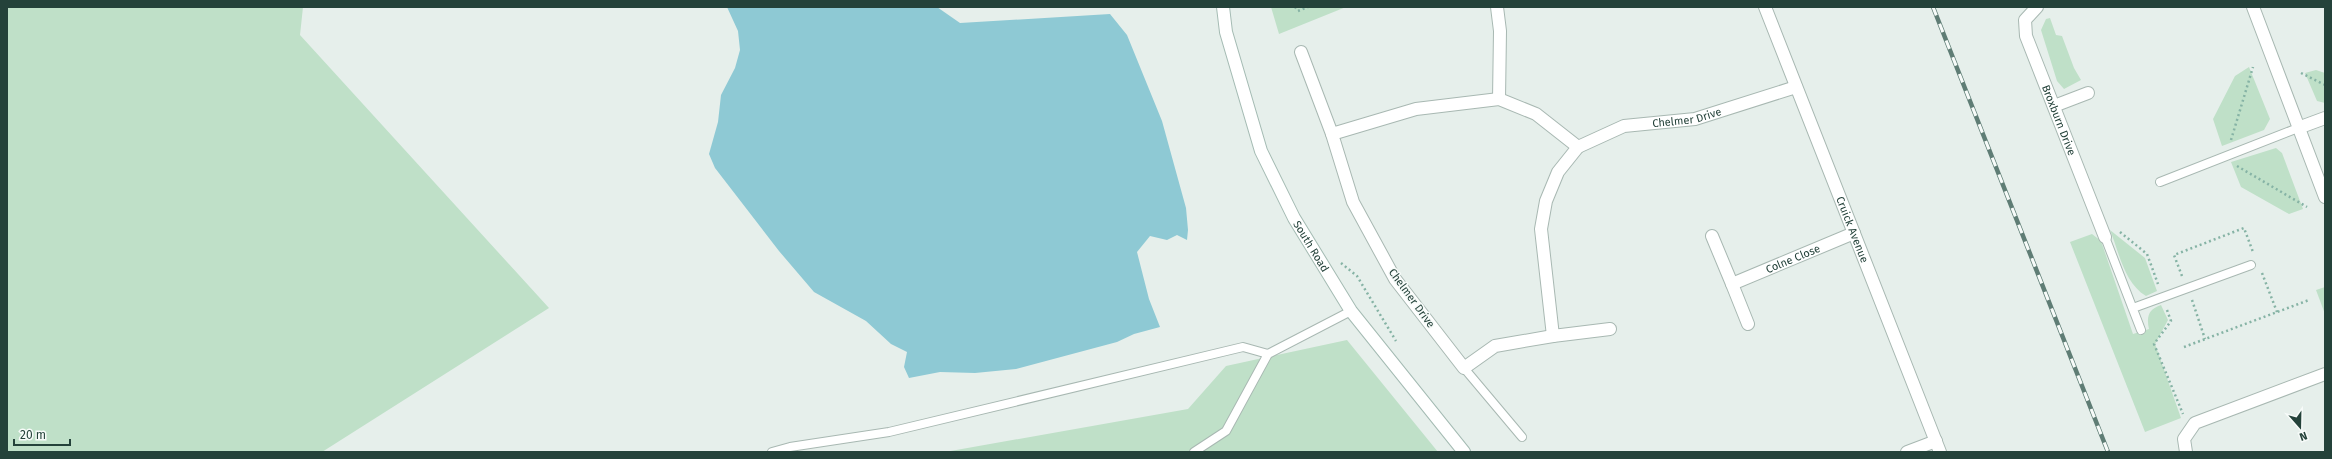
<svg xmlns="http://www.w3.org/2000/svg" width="2332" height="459" font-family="'Fira Sans',sans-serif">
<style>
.green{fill:#bfe0c8}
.water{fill:#8ec9d4}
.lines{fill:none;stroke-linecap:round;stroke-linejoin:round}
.service-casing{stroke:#a8b8b2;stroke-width:10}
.minor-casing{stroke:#a8b8b2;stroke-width:14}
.secondary-casing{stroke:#a4bbb3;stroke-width:14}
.path{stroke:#86b3a5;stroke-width:2.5;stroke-dasharray:2 3;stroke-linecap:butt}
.service{stroke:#fff;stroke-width:8}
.minor{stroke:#fff;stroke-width:12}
.secondary{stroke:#fff;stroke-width:12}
.rail-casing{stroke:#5f7d75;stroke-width:4.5}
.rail{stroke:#f7fbf9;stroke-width:3;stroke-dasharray:9;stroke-linecap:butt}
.labels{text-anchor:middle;stroke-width:3;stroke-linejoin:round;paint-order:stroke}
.street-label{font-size:11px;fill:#24423a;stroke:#f7fbf9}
</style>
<rect width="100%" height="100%" fill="#e6efeb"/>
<!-- green -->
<path class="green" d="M7 7H303L300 35 549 308 322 452H7Z
M1271 7H1346L1279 34Z
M2050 18 2056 35 2062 36 2074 68 2081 80 2064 89 2057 81 2041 30 2046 19Z
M2249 67 2270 119 2264 130 2222 146 2213 119 2235 76Z
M2316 70 2325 73V103L2317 101 2305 73Z
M2276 148 2282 153 2303 209 2289 214 2241 187 2231 162Z
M2110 230 2145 258 2157 291 2146 296C2124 283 2119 252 2110 230Z
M2092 234 2101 241 2133 334 2149 329C2146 316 2149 309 2161 305L2168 320 2155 344 2181 418 2145 432 2070 242Z
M2325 287V314L2316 290Z
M1347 340 1438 452H945L1188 409 1226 366Z"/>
<!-- water -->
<path class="water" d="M727 7H937L960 23 1110 14 1127 35 1162 121 1186 208 1188 230 1187 240 1177 235 1167 240 1150 236 1137 252 1149 299 1160 327 1134 334 1117 342 1016 369 975 373 940 372 909 378 904 367 907 352 891 344 866 321 814 292 779 251 715 168 709 154 718 122 721 95 735 68 740 50 738 31Z"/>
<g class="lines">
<!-- service casing -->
<g class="service-casing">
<path id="service" d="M2160 182 2298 128
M2105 237 2141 330
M2133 308 2251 265
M1464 368 1522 437
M772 452 790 447 889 432 1243 347 1268 354
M1194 452 1226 431 1268 354 1351 311"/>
</g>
<!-- minor casing -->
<g class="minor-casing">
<g id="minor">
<path d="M1497 7 1500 31 1499 99"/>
<path id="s1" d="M1765 7 1940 452"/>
<path id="s2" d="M2037 7 2025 20 2026 36 2105 237"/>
<path d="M2253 7 2325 197"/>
<path d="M1301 52 1332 134"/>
<path d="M2054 106 2088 93"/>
<path d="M2298 128 2325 118"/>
<path d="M1578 147 1558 172 1546 201 1541 229 1553 336 1610 329"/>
<path d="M1712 236 1732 284"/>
<path id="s3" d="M1748 324 1732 284 1854 233"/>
<path id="s4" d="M1553 336 1495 346 1464 368 1395 279 1353 202 1332 134 1416 109 1499 99 1536 114 1578 147 1624 126 1695 119 1796 87"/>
<path d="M1907 452 1936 441"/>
<path d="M2186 452 2184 439 2195 423 2325 374"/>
</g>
</g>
<!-- secondary casing -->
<g class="secondary-casing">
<g id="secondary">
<path id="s5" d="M1223 7 1226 32 1261 151 1294 218 1351 311 1464 452"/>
</g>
</g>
<!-- path -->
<path class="path" d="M1295 7 1298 11 1308 7
M2301 73 2325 85
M2231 140 2253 67
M2237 166 2307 207
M2120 232 2147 254 2158 284
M1341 263 1357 276 1396 341
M2262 273 2277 312
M2182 276 2174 255 2244 228 2253 252
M2192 300 2205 339
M2167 310 2171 321 2154 344 2183 414
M2184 347 2309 300"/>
<!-- service -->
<use href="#service" class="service"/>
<!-- minor -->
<use href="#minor" class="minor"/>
<!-- secondary -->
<use href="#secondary" class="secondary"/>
<!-- rail casing -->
<g class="rail-casing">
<path id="rail" d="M1933 7 2108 452"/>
</g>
<!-- rail -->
<use href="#rail" class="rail"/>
</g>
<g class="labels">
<!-- street labels -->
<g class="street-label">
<text dy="4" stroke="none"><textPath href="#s4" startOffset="747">Chelmer Drive</textPath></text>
<text dy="4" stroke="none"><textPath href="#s2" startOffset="124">Broxburn Drive</textPath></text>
<text dy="4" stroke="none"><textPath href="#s1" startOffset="239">Cruick Avenue</textPath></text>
<text dy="4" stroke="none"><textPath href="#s5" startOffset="257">South Road</textPath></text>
<text dy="4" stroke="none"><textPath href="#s3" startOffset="109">Colne Close</textPath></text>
<text transform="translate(1412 298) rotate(54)" y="4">Chelmer Drive</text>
</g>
</g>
<!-- border -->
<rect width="2332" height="459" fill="none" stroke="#24423a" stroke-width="16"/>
<!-- north arrow -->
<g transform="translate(2300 427) rotate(160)" stroke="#f7fbf9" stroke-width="3" paint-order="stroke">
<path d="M0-3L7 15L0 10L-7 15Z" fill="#24423a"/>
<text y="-6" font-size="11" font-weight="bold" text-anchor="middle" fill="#24423a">N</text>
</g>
<!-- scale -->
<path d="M14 439v6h56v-6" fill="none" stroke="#24423a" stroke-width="2"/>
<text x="20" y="439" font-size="12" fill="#24423a" stroke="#f7fbf9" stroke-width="3" paint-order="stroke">20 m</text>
</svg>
